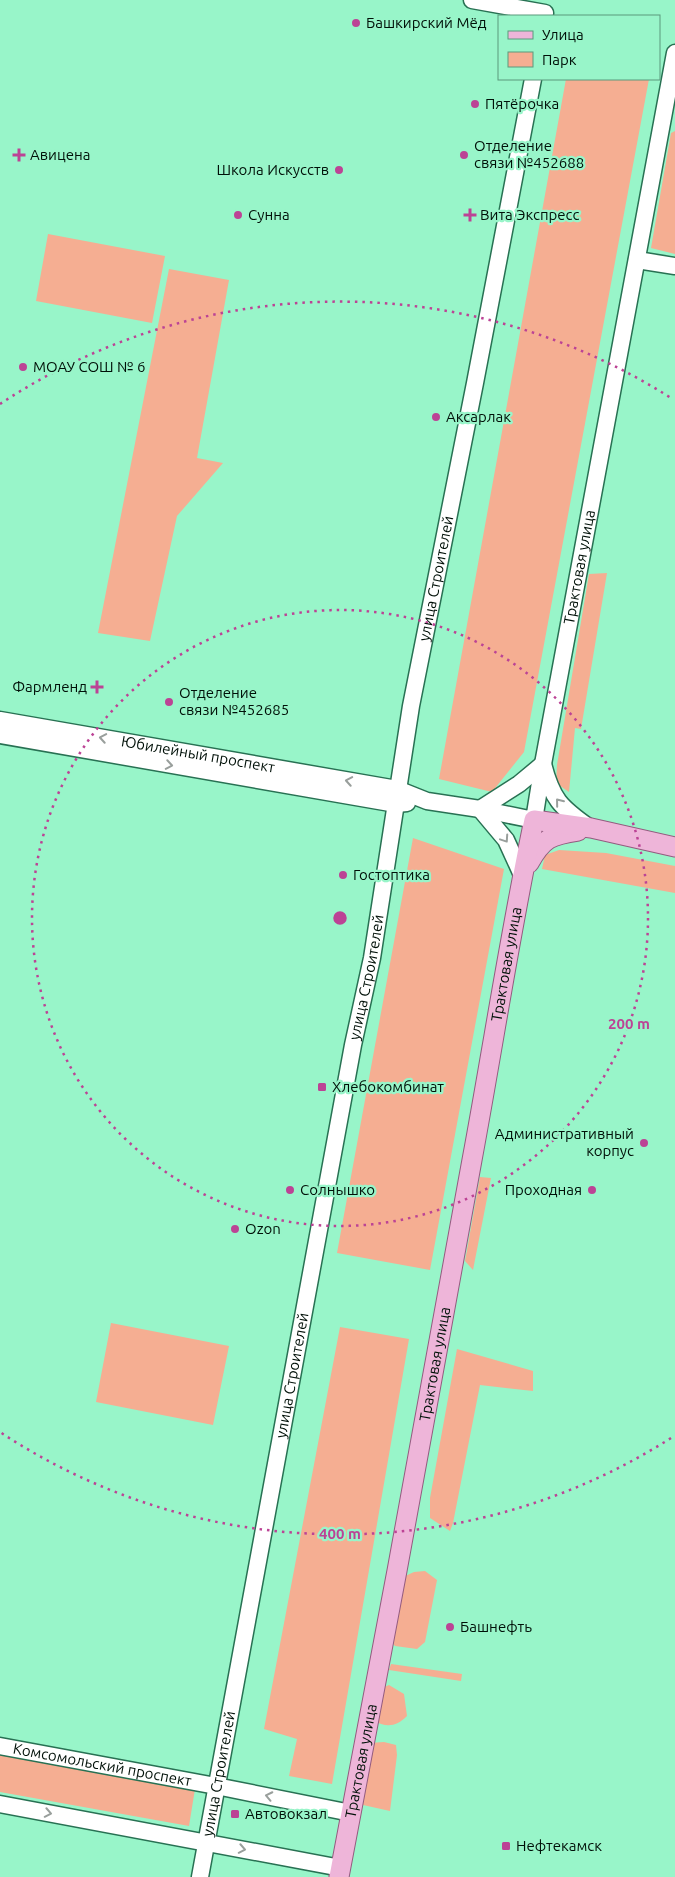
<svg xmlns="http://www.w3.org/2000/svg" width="675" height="1877" font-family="Ubuntu,sans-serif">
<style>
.green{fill:#f5ae92}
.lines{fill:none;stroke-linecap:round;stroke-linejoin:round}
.secondary-casing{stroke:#287153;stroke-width:19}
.primary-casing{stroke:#935b7f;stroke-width:21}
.secondary{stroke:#fff;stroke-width:16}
.primary{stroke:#eeb5d9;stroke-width:19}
.oneway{stroke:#999f9c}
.ring{fill:none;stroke:#bc4395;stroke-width:2.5;stroke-dasharray:2.5 5}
.poi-dot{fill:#bc4395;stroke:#98f5c9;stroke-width:2}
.labels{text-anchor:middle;stroke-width:4.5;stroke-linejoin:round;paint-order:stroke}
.poi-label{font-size:15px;fill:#001008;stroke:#98f5c9;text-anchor:start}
.street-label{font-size:15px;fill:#001008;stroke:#98f5c9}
.centre{fill:#bc4395;stroke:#98f5c9;stroke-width:2.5}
.ring-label{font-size:15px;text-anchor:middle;font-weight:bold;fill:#bc4395;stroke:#98f5c9;stroke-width:4.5;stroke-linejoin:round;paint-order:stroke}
</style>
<rect width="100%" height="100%" fill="#98f5c9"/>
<!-- green -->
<path class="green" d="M566 79H649L524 752 492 792 439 779Z
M675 131V254L651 248 671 133Z
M48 234 165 256 152 323 36 301Z
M169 269 229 280 197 458 223 463 177 516 150 641 98 633Z
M607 573 581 729 575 728 569 792 556 783 557 765 589 574Z
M413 838 504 869 430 1270 337 1253Z
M559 850 606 853 675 866V893L542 869 545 855Z
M480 1177 491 1178 473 1270 465 1261Z
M111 1323 229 1346 213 1425 96 1402Z
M340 1327 409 1339 332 1784 289 1776 297 1739 264 1729Z
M457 1349 533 1371V1391L480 1385 453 1523 450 1531 430 1518V1498Z
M425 1571 437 1580 425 1642 417 1649 395 1646 390 1640 403 1577 414 1572Z
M391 1664 462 1674 461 1681 389 1670Z
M389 1685 404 1694 407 1716C396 1727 386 1728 373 1720L379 1689Z
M384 1742 396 1745 397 1755 390 1811 363 1805 359 1800 369 1743Z
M0 1752 159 1784 195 1789 189 1826 0 1792Z"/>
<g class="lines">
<!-- secondary casing -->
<g class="secondary-casing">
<g id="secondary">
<path d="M472 0 545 13"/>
<path d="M637 260 675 266"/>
<path id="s1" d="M0 720 397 789 427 801 480 809 534 820 543 764 675 53"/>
<path d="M0 735 396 804 407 803"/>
<path d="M480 809 519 784 543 764C552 799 560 807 590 828"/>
<path d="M480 809 506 840 522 875"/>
<path id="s2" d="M0 1746 216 1786 351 1813"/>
<path d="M0 1804 341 1868"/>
<path id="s3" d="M200 1877 353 1045 372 958 411 706 475 383 533 79"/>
</g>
</g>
<!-- primary casing -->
<g class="primary-casing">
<g id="primary">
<path d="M529 863C543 838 551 835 578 831"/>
<path id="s4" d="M339 1877C385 1638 429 1400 472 1160 493 1047 510 933 534 820L591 828 675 847"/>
</g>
</g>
<!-- secondary -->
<use href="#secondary" class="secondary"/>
<!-- primary -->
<use href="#primary" class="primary"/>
</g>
<!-- one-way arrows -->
<defs><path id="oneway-chevron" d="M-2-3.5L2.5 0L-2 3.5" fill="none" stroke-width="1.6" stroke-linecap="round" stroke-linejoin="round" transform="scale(1.25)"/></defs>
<g class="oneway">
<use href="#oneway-chevron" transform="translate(103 738) rotate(-170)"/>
<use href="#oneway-chevron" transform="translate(169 765) rotate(10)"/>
<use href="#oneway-chevron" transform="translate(349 781) rotate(-170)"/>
<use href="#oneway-chevron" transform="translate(559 802) rotate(-129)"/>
<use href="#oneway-chevron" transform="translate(505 839) rotate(56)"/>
<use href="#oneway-chevron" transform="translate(269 1796) rotate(-168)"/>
<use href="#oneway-chevron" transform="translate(48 1813) rotate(11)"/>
<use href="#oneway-chevron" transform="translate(242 1849) rotate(11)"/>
</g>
<!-- distance rings -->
<g class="ring">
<circle cx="340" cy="918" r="308"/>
<path d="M671 1438A616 616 0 0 1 0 1432M0 404A616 616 0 0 1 671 398"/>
</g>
<!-- markers -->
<g class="poi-dot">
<circle cx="356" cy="23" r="5"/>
<circle cx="475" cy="104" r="5"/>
<path d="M16.5 147.5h5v5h5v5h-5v5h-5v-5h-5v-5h5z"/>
<circle cx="464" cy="155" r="5"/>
<circle cx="339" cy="170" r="5"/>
<circle cx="238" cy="215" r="5"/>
<path d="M467.5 207.5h5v5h5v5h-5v5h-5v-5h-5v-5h5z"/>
<circle cx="23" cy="367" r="5"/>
<circle cx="436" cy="417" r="5"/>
<path d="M94.5 679.5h5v5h5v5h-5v5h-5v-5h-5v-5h5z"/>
<circle cx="169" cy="702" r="5"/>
<circle cx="343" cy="875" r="5"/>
<rect x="317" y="1082" width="10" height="10" rx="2.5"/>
<circle cx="644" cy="1143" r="5"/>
<circle cx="290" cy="1190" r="5"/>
<circle cx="592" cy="1190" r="5"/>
<circle cx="235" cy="1229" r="5"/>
<circle cx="450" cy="1627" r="5"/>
<rect x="230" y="1809" width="10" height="10" rx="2.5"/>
<rect x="501" y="1841" width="10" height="10" rx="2.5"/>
</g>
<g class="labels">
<!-- poi labels -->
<g class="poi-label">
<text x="366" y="28">Башкирский Мёд</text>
<text x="485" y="109">Пятёрочка</text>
<text x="474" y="151">Отделение<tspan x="474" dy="17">связи №452688</tspan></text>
<text x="30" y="160">Авицена</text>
<text x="329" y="175" text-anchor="end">Школа Искусств</text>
<text x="248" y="220">Сунна</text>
<text x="480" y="220">Вита Экспресс</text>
<text x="33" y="372">МОАУ СОШ № 6</text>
<text x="446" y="422">Аксарлак</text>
<text x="87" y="692" text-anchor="end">Фармленд</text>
<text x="179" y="698">Отделение<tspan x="179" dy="17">связи №452685</tspan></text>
<text x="353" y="880">Гостоптика</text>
<text x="332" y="1092">Хлебокомбинат</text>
<text x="634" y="1139" text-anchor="end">Административный<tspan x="634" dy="17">корпус</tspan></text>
<text x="300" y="1195">Солнышко</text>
<text x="582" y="1195" text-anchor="end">Проходная</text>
<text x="245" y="1234">Ozon</text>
<text x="460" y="1632">Башнефть</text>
<text x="245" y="1819">Автовокзал</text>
<text x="516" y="1851">Нефтекамск</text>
</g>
<!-- street labels -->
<g class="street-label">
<text dy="5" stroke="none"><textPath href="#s1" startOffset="801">Трактовая улица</textPath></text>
<text dy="5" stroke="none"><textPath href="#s3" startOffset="1320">улица Строителей</textPath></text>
<text dy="5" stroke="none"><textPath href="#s1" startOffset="201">Юбилейный проспект</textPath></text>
<text dy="5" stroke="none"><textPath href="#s4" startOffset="928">Трактовая улица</textPath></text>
<text dy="5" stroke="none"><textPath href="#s3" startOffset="915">улица Строителей</textPath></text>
<text dy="5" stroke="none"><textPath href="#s4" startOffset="522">Трактовая улица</textPath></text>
<text dy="5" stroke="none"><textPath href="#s3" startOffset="510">улица Строителей</textPath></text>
<text dy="5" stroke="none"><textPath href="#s4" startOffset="118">Трактовая улица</textPath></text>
<text dy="5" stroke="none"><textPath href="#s2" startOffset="104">Комсомольский проспект</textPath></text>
<text dy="5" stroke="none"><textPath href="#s3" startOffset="105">улица Строителей</textPath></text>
</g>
</g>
<circle cx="340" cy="918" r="8" class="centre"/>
<g class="ring-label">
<text x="629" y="1029">200 m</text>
<text x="340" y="1539">400 m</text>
</g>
<!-- legend -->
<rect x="498" y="15" width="162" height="65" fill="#98f5c9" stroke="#5b997c"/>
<rect x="508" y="31" width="25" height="8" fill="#eeb5d9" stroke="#5b997c"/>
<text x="542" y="40" font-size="15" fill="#001008">Улица</text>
<rect x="508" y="52" width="25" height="15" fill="#f5ae92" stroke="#5b997c"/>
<text x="542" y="65" font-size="15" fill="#001008">Парк</text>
</svg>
